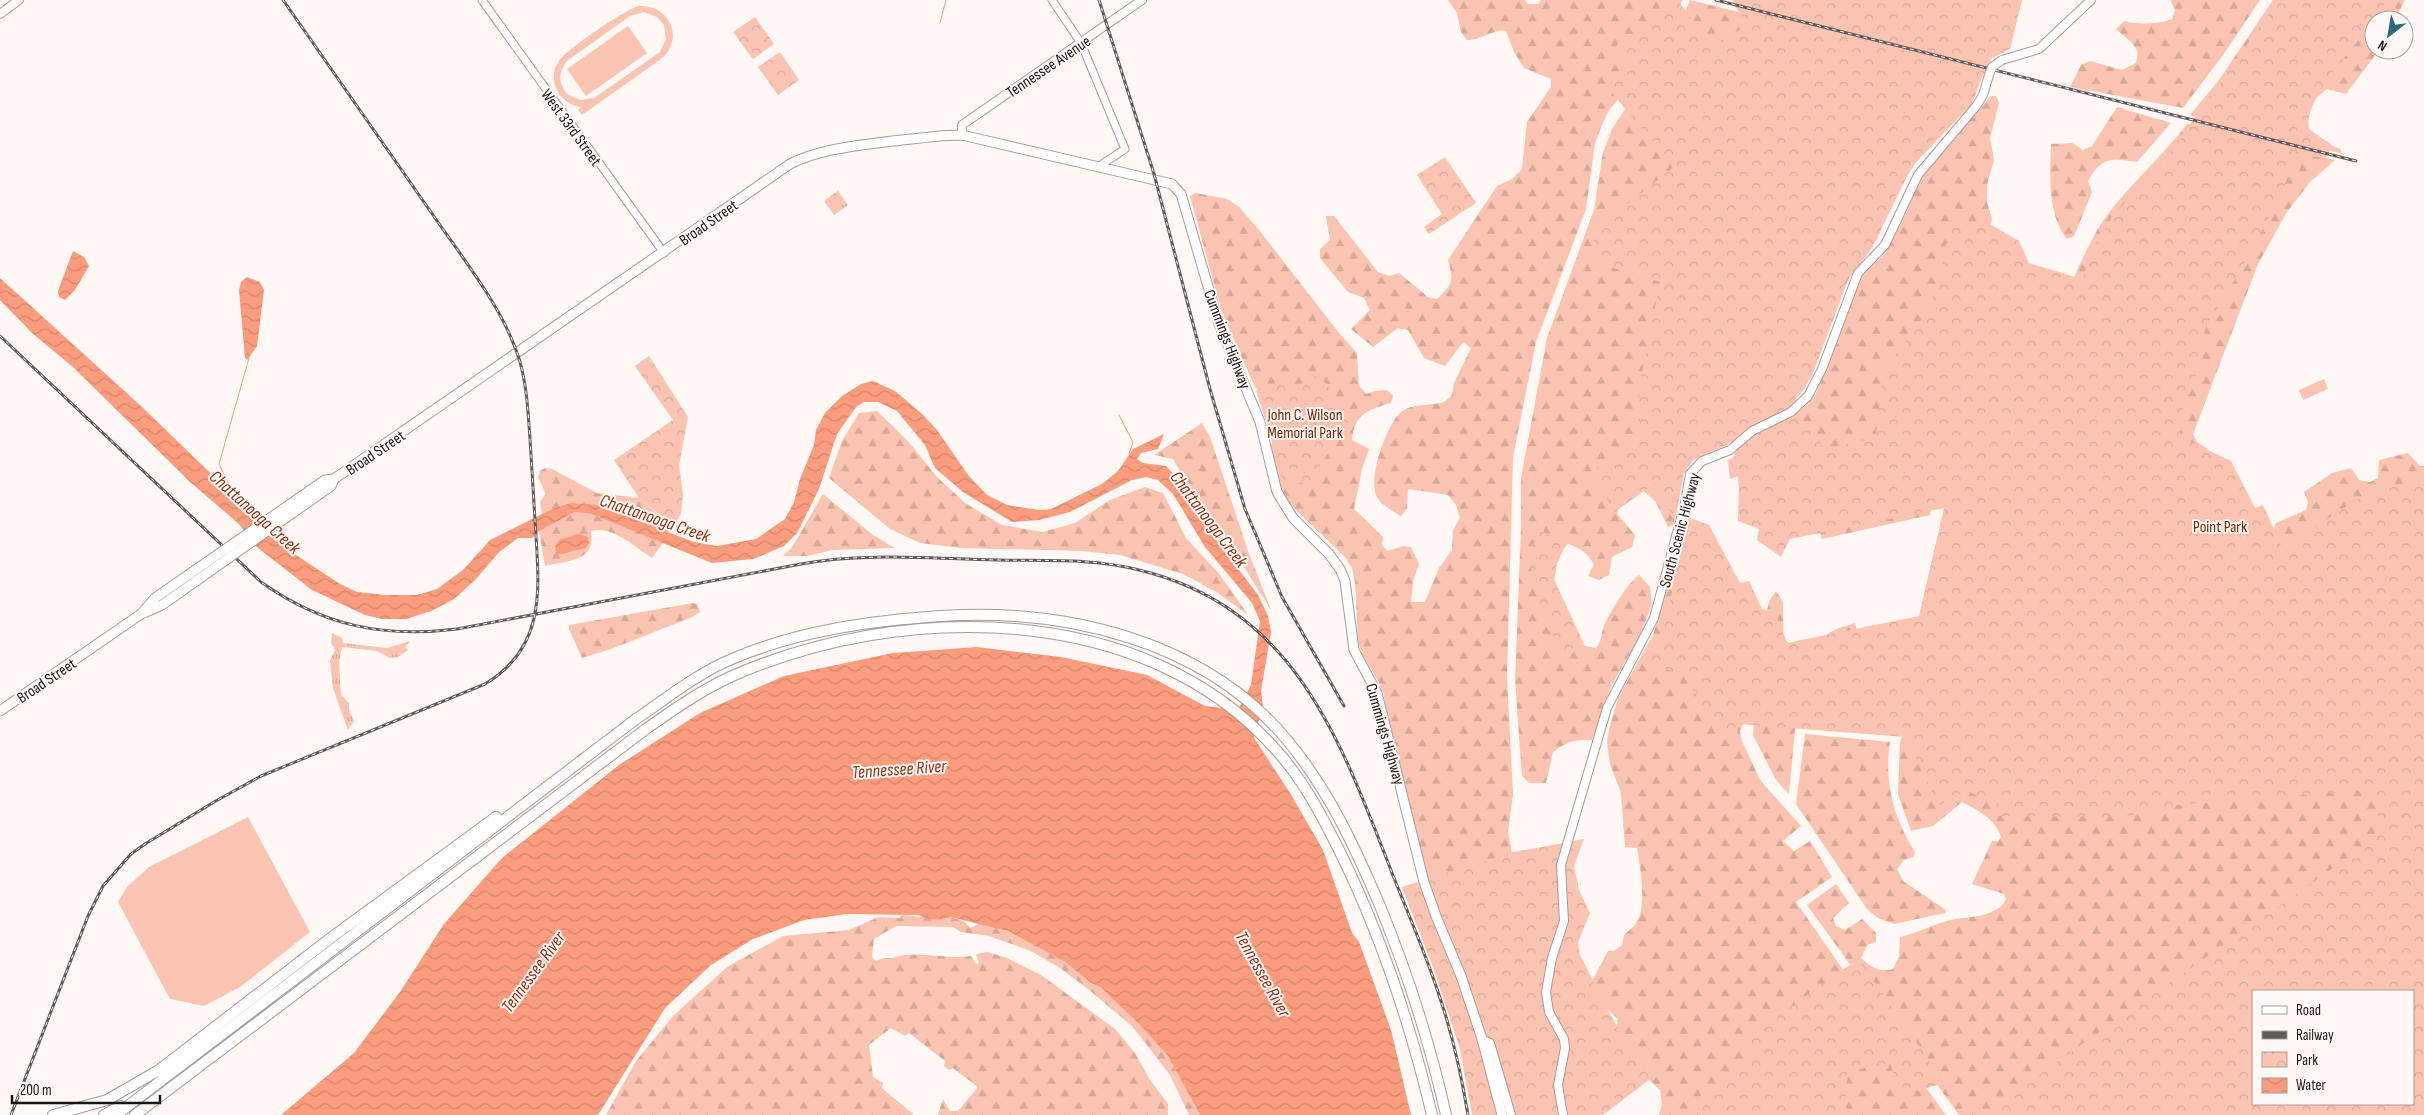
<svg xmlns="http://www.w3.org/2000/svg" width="2424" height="1115" font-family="'Sofia Sans Condensed',sans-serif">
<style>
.grass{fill:url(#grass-tufts)}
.forest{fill:url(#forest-firs);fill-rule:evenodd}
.park{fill:url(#park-crowns);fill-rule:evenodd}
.pitch{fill:#fbc4b2;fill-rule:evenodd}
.water{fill:url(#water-waves)}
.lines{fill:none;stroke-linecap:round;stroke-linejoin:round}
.stream{stroke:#fa9c7d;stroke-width:1}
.tertiary-casing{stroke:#a49d9b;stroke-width:9}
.secondary-casing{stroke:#a49d9b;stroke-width:10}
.primary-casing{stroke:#a49d9b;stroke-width:11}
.motorway-casing{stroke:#a49d9b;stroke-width:12}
.tertiary{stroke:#fff;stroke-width:7}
.secondary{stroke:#fff;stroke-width:8}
.primary{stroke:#fff;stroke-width:9}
.motorway{stroke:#fff;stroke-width:10}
.rail-casing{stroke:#605b5a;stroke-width:3}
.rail{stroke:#fff8f5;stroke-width:1;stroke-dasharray:4;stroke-linecap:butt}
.secondary-bridge-casing{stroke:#a49d9b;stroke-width:10;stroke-linecap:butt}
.primary-bridge-casing{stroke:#a49d9b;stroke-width:11;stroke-linecap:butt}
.secondary-bridge{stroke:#fff;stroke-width:8}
.primary-bridge{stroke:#fff;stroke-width:9}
.labels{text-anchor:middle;stroke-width:4;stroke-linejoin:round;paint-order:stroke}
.street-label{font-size:16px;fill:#191616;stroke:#fff8f5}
.park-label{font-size:16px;fill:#762403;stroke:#fff8f5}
.water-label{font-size:18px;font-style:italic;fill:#883417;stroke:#fff8f5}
</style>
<defs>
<pattern id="grass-tufts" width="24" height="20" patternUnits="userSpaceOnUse" patternTransform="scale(1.25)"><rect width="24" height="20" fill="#fbc4b2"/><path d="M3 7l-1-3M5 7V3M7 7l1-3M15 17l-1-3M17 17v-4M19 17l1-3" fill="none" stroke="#d7a898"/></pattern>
<pattern id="forest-firs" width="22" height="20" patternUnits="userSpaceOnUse" patternTransform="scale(1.25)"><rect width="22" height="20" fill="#fbc4b2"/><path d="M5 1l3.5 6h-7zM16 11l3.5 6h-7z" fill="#d7a898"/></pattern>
<pattern id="park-crowns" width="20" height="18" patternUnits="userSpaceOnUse" patternTransform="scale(1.25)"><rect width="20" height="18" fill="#fbc4b2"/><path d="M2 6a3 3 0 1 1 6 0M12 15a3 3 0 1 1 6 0" fill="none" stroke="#d7a898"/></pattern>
<pattern id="water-waves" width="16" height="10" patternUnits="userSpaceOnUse" patternTransform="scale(1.25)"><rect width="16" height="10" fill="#fa9c7d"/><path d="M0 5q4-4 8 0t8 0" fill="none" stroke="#d6866b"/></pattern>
</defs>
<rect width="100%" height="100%" fill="#fff8f5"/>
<!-- grass -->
<path class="grass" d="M838 191 848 205 834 215 824 201Z
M332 633 342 638 343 643 387 648 410 641 405 647 408 650 398 657 390 658 377 651 342 647 339 661 341 695 349 703V710L354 721 348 730 333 688 330 661 335 650 331 643Z"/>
<!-- forest -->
<path class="forest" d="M1448 0H1525L1528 4H1538L1541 0H1682L1665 44 1609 110 1601 127 1595 143 1586 209 1536 342 1513 457 1507 677 1513 795 1508 832 1516 876 1432 897 1385 711 1384 695 1379 683 1362 654 1358 642 1355 582 1352 568 1345 557 1296 510 1286 498 1280 486 1271 445 1276 437 1262 394 1255 387 1222 313 1190 196 1196 193 1227 199 1239 207 1259 230 1339 333 1357 353 1359 386 1366 394 1375 391 1387 390 1393 396 1391 403C1369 409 1354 414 1352 440L1369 449 1362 469 1354 509 1383 537 1382 545 1387 551 1403 546 1411 547 1419 564 1413 581 1411 602H1425L1439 568 1452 550 1453 530 1460 518 1456 505 1448 495 1408 489 1407 508 1401 516C1393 511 1381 505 1377 497 1367 479 1386 428 1399 414 1410 403 1426 406 1440 403 1444 403 1449 398 1452 395L1454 383 1471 348 1463 342 1445 366 1424 358 1408 330 1398 328 1373 347 1351 329 1370 310 1364 298 1348 292 1320 258V249L1330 240 1326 216H1334L1378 272 1390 276 1399 273 1428 297 1437 299C1453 284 1454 281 1448 260L1497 186 1512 179 1522 169 1527 122 1551 87V79L1524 68 1514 52 1506 31C1490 29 1485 40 1467 40L1461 32 1457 13Z
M1690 0 1984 72 1972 104 1915 163 1908 174 1872 248 1848 280 1813 373 1804 389 1795 400 1750 425 1727 445 1694 459 1682 476 1674 525 1668 527 1656 502 1634 483 1617 505 1618 515 1635 535 1632 547 1612 557 1609 575 1599 580 1588 576 1594 564C1587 553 1581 548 1568 544 1558 554 1557 563 1555 576 1550 601 1538 615 1557 639L1573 637 1585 646 1596 648C1603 640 1600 635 1604 626 1608 615 1629 581 1639 575L1650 587 1652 604 1639 638 1612 684 1592 740C1575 739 1567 742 1553 752L1546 783H1529L1522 776 1515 681 1521 528V478L1547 338 1594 210 1603 152 1612 129 1679 27Z
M2170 0H2260L2223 55 2183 108 2070 87 2081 65 2090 61 2122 70 2136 63 2138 52 2132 43 2116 29 2124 21C2134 25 2162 24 2172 19L2175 10Z
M2273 0H2405L2395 20H2374V50H2379L2346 94 2327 89 2315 99 2302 126 2312 137 2340 149 2343 154 2190 115 2219 80Z
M1991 96H1996L1999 103 1990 138 1994 160 1987 185V202L1992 219 1984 246 1930 515 1822 539 1795 455 1730 479 1728 460C1735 458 1737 451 1742 448 1769 428 1792 423 1815 396L1858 281C1866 268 1882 260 1889 247 1904 221 1912 192 1929 167Z
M2117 107 2171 123 2137 162C2112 158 2101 157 2088 181L2092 192 2074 236 2067 239C2047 215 2050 173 2051 144L2072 143 2083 150 2092 146Z
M2187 124 2335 160 2310 182 2287 212 2258 264 2193 434 2197 442 2208 449 2196 455 2270 538 2276 523 2306 510 2308 502 2304 492 2332 473 2351 468 2359 480 2370 482 2378 478 2379 460 2408 453 2420 466H2424V1115H1959L1807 905 1836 884 1849 903 1833 918 1836 926 1845 930 1862 919 1876 933V942L1867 945 1861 958C1871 967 1880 973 1893 969L1899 956 1900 937C1918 933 1933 924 1951 920 1963 917 1978 918 1989 913 1996 910 2003 907 2006 899L2004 894 1972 884 1992 841H1998L2001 837C1995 818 1978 811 1962 802L1933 826 1911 831 1898 794 1900 742 2078 268C2087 250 2095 231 2108 214 2132 182 2163 156 2187 124ZM2253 991H2413V1104H2253Z
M877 411 907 440 937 477 965 503 1002 525 1043 532 1075 523 1110 500 1145 487 1163 493 1186 538 1221 576 1248 615 1218 593 1183 574 1120 555 1082 551 961 548 920 543 890 529 829 478 842 441 859 413Z
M1202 423 1210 437 1248 551 1271 610 1217 524 1193 492 1173 459 1154 455Z
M545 468 552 469 597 493 639 498 670 524 668 533 597 505 552 509 542 514 540 502 546 494 538 477 540 471Z
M823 494 873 535 895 548 832 550 807 556H783L793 546Z
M575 512 591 514 663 543 652 558C635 547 612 525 591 531 596 563 567 560 545 566L539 531Z
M1674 564 1679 570 1746 717 1740 731 1742 741 1760 780 1801 826 1783 841 1794 851 1810 841 1832 877 1796 902 1912 1069 1946 1115H1659L1662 1104 1660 1090 1644 1075 1616 1030 1618 1019 1605 1007 1592 981 1608 951H1614L1622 945 1624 935C1627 932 1630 930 1633 927 1649 912 1640 867 1637 848L1625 847 1621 793 1610 764 1607 743 1609 729 1618 698 1653 635Z
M1776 591 1783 602V639C1814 661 1813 642 1836 629 1842 627 1849 625 1855 623L1861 647 1802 723 1795 729 1789 794 1776 780 1753 735 1763 628 1769 601Z
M693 603 697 604 700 612 692 617 611 649 582 658 569 629V625Z
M1805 734 1890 742C1884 784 1893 816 1915 852L1913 857 1904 860 1897 869 1903 881 1946 910 1945 913 1894 924 1878 918 1867 909 1796 804Z
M902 915 946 919 950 917 964 921 970 928 981 923 1008 931 1065 962 1091 983 1100 987 1139 1024 1168 1056 1200 1115H1189L1170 1075 1133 1027 1088 989 1060 968 1031 951 989 936 961 932 953 927 896 926 874 939 872 957 876 961C883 957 889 959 896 957 919 950 946 960 971 956L976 964 979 963 976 954 988 952 1007 958 1041 975 1115 1029 1135 1053 1150 1080 1168 1104V1115H938L943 1099 950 1111H958L978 1087 953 1068 949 1070 944 1066 945 1061 909 1033 905 1036 891 1028 869 1045 873 1077 883 1083 882 1088 914 1115H606L636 1061 673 1016 727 967 783 936 849 930 878 917 900 918Z"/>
<!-- park -->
<path class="park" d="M1732 0H2022L2010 49 1992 58 1974 93 1920 156 1898 189 1877 239 1846 277 1819 355 1795 399 1798 413 1826 450 1876 437 1881 390 1886 369 1921 320 1937 289 1951 221 1986 222 2019 241 2029 263 2082 279 2094 248 2112 217 2165 159 2279 0H2386C2372 33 2302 94 2309 129L2333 146 2326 157H2296L2286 180 2280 202 2270 216 2237 276 2207 324 2201 344 2203 361 2181 411 2180 437 2231 461 2255 508 2263 505 2281 545 2279 548 2285 554 2321 523 2368 492 2424 481V1115H1982L2384 832 2370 790 2178 805 2122 817 1998 816 1997 802 1978 796 1968 791 1939 805 1905 737 1738 724 1737 736 1720 732 1682 674 1647 663 1663 633 1688 517 1709 525 1740 583 1749 581 1762 609 1775 612 1787 643 1919 616 1944 508 1790 539 1781 557 1757 540 1759 529 1738 521 1739 487 1733 442 1704 451 1686 463 1676 515 1673 518 1655 483 1615 512 1590 474 1640 433 1639 387 1660 282 1588 260 1598 227 1674 167 1607 87 1629 68 1616 46 1679 2 1712 46 1746 26ZM2253 991H2413V1104H2253Z
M755 17 774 44 753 59 733 32Z
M780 52 799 80 778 95 758 67Z
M1445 157 1476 203 1429 234 1424 227 1442 214 1417 175Z
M649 356 688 417 679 465 683 494 681 514 674 526 639 498 614 460 673 420 635 366Z
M1319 375 1351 417 1311 480 1284 487 1274 448 1256 390 1279 382 1293 388Z
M1535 528 1567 541 1552 575 1584 644 1559 654 1531 579Z
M1584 839 1574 866 1579 890 1590 913 1578 942 1580 955C1599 991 1625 1051 1654 1076L1603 1115H1472L1460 1049 1434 970 1402 887 1514 852Z
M1858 959 1945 1083 1897 1096 1891 1063 1847 1071 1846 1115H1701L1696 1099 1753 1060 1746 1039Z"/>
<!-- pitch -->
<path class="pitch" d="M639 6C670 4 685 40 661 59L582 115 578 110 581 107C571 105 561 100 557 90 552 81 553 69 559 61 567 49 626 9 639 6ZM644 12 657 17 664 25 666 39 660 52 594 98 580 100 567 94C558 83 558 72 567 61L630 16Z
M628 26 647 53 586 96 567 69Z
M2324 379 2328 389 2303 400 2299 390Z
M248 817 310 932 240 987 204 1006 170 999 118 902 127 887 149 867Z"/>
<!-- water -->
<path class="water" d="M73 251 84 257 89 266 75 290 65 300 59 297 58 291Z
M247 277 260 282 264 290 257 346 247 360 245 358 239 290 241 282Z
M0 278 142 407 293 553 340 584 357 592 385 595H417L437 589 463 570 490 540 552 509 571 503 597 505 694 542 717 546 756 539 785 519 794 502 800 479 814 445 816 430 825 413 842 396 861 384 873 381 895 391 922 414 937 430 968 475 987 495 1007 505 1039 510 1051 509 1102 484 1118 471 1133 449 1164 434 1158 449 1141 453 1137 459 1143 463 1166 466 1174 475 1195 512 1258 595 1268 616 1271 632 1261 691 1263 706 1254 738 1290 793 1323 850 1352 933 1359 942 1391 1030 1411 1115H1200L1168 1056 1139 1024 1100 987 1091 983 1065 962 1008 931 950 917C942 921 927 920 919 915L847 914 804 920 753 939 711 965 665 1008 598 1115H281L354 1053 400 992 444 924 502 858 619 765 700 713 784 676 893 653 977 647 1061 657 1147 675 1205 706 1238 710 1251 685 1260 621 1252 603 1205 547 1173 494 1158 480 1146 477 1132 480 1070 512 1039 520 1012 522 963 492 935 468 925 445 897 411 878 402H864L856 407 837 434 819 489 797 533 784 546 753 559 712 563 591 514 575 512 539 531 532 538H518L499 552 476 579 454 599 431 611 406 619H382L365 615 312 590 258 548 238 523 190 482 73 367 32 333 0 300Z
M578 534 588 537 589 543 586 548 557 555 555 547 559 540Z"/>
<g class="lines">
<!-- stream -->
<path class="stream" d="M940 23 946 0
M1119 415 1133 442 1129 454
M236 499 219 464 249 358"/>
<!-- tertiary casing -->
<g class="tertiary-casing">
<path id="tertiary" d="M482 0 664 253
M1052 0 1081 43 1125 149 1098 167"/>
</g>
<!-- secondary casing -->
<g class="secondary-casing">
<path id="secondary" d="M0 14 19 0
M2002 60 2039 49 2091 0
M962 135V125L1142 0
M1482 1039 1490 1043 1511 1115
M1563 1115 1558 1085 1565 1048 1564 1039 1549 1012 1546 992 1552 958 1564 921 1561 865 1607 708 1654 618 1685 503 1690 474 1702 461 1730 450 1752 431 1791 412 1808 396 1822 369 1858 273 1885 245 1918 175 1977 105 1983 95 1989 75"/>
</g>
<!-- primary casing -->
<g class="primary-casing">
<path id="primary" d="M334 479 790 164C823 148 856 146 892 141 916 139 938 135 962 135L1172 184 1181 194 1219 324 1260 422 1277 492 1293 518 1329 554 1340 569 1345 581 1354 650 1377 693 1424 882 1436 916 1461 976 1482 1039 1502 1115
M0 711 141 614"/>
</g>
<!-- motorway casing -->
<g class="motorway-casing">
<path id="motorway" d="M53 1115 107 1100 159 1070 332 937 496 817
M104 1115 121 1106
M116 1115 636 719C667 698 698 673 732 659 797 631 869 621 940 616 1065 608 1204 640 1287 740 1328 789 1355 847 1380 906 1408 974 1430 1044 1446 1115
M135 1115 646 729C673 710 700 691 730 677 901 601 1146 601 1277 751 1303 780 1321 814 1338 848 1380 932 1410 1023 1432 1115"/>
</g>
<!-- tertiary -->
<use href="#tertiary" class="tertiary"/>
<!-- secondary -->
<use href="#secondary" class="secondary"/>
<!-- primary -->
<use href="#primary" class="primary"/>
<!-- motorway -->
<use href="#motorway" class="motorway"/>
<!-- rail casing -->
<g class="rail-casing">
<path id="rail" d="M1099 0 1154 174 1210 389 1245 509 1282 597 1344 706
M1716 0 2356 161
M0 336 261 582C323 626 383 638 457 629L801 564C865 552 933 559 998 560 1045 561 1094 558 1139 570 1292 607 1338 734 1389 865 1405 907 1424 949 1438 992 1452 1032 1461 1073 1468 1115
M11 1115 88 916 103 886 131 854 145 844 214 802 261 776 485 684C543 649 540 596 536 536 534 504 532 471 530 439 528 412 527 387 520 362 505 310 463 259 433 215 383 143 333 72 283 0"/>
</g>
<!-- rail -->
<use href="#rail" class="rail"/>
<!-- secondary-bridge casing -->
<g class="secondary-bridge-casing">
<path id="secondary-bridge" d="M1989 75 1992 67 2002 60"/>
</g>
<!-- primary-bridge casing -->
<g class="primary-bridge-casing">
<path id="primary-bridge" d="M144 613 162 605 331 486 334 479
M141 614 155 598 325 480 334 479"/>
</g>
<!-- secondary-bridge -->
<use href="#secondary-bridge" class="secondary-bridge"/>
<!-- primary-bridge -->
<use href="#primary-bridge" class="primary-bridge"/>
</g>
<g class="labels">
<!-- street labels -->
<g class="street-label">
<text transform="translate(1048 66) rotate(-34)" y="6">Tennessee Avenue</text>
<text transform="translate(572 127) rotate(54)" y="6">West 33rd Street</text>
<text transform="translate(708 222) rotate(-35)" y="6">Broad Street</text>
<text transform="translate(1228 339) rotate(69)" y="6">Cummings Highway</text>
<text transform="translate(375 452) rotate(-34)" y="6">Broad Street</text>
<text transform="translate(1679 530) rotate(-75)" y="6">South Scenic Highway</text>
<text transform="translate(46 680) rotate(-34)" y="6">Broad Street</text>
<text transform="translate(1386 734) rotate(74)" y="6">Cummings Highway</text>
</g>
<!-- park labels -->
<g class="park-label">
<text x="1305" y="420">John C. Wilson<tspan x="1305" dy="18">Memorial Park</tspan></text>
<text x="2220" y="532">Point Park</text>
</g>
<!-- water labels -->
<g class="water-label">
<text transform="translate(255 512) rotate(42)" y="6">Chattanooga Creek</text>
<text transform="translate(655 518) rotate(19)" y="6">Chattanooga Creek</text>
<text transform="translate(1209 519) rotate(53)" y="6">Chattanooga Creek</text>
<text transform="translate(899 769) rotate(-4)" y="6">Tennessee River</text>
<text transform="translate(533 972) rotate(-54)" y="6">Tennessee River</text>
<text transform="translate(1263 974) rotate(61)" y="6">Tennessee River</text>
</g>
</g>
<!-- legend -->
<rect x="2252" y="990" width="162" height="115" fill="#fff8f5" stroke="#a39e9c"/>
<rect x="2262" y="1006" width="25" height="8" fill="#ffffff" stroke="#a39e9c"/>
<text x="2296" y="1015" font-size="15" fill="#191616">Road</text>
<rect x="2262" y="1031" width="25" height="8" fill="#605b5a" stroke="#a39e9c"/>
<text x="2296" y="1040" font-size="15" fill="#191616">Railway</text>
<rect x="2262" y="1052" width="25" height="15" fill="url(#park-crowns)" stroke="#a39e9c"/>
<text x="2296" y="1065" font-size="15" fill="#191616">Park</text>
<rect x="2262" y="1078" width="25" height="15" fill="url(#water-waves)" stroke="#a39e9c"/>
<text x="2296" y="1090" font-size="15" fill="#191616">Water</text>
<!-- north arrow -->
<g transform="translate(2389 35) rotate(211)"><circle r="24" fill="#fff8f5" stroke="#a39e9c"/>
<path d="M0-4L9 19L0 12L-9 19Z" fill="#286b7c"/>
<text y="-8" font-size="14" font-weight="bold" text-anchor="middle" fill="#191616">N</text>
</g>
<!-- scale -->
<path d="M12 1095v8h148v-8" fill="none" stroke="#191616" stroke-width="2.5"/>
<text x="20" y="1095" font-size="15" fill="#191616" stroke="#fff8f5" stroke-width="4" paint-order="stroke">200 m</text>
</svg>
